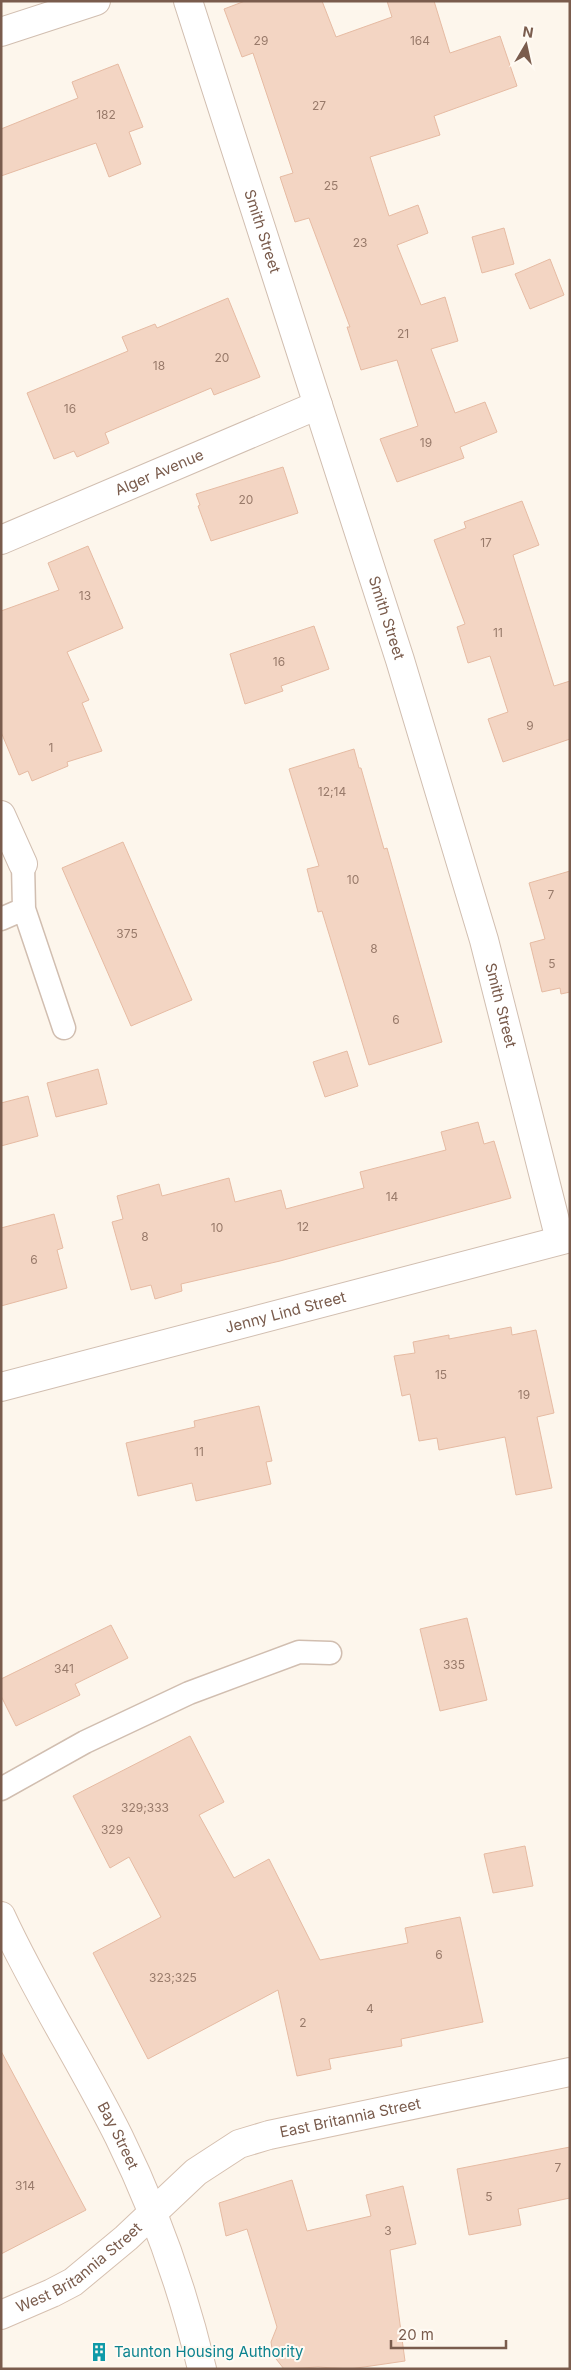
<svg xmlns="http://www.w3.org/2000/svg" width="571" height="2370" font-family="Inter,sans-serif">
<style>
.building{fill:#f3d5c3;stroke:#e6bba3}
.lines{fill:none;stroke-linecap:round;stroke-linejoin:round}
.lane-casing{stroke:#d1beb0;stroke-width:25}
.street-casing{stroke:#d1beb0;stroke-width:30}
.secondary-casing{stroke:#d6c0b0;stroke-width:30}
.lane{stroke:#fff;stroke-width:22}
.street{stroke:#fff;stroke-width:28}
.secondary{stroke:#fff;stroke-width:28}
.labels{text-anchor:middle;stroke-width:4;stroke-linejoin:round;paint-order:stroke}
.number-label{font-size:12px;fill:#987a6a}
.street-label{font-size:15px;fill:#7a5c4d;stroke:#fffaf3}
.culture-label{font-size:15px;fill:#0d838f;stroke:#fffaf3;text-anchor:start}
</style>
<rect width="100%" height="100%" fill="#fdf6ec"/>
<!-- building -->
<path class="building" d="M245 1H322L336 37 392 17 387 1H434L450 53 500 36 517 86 434 116 440 135 370 157 389 216 418 205 428 233 397 245 421 305 445 297 458 341 431 349 455 413 485 402 497 432 460 447 464 458 397 482 380 439 418 426 397 360 361 370 347 327H350L309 218 295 222 280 177 293 173 253 53 242 57 224 9Z
M118 64 143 127 129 132 141 164 109 177 96 143 1 176V129L78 98 72 82Z
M504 228 514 264 482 273 472 237Z
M550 259 564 295 530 309 515 274Z
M228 298 260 377 214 395 211 388 105 433 109 443 77 457 74 451 54 459 27 393 128 351 122 337 155 324 157 328Z
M283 467 298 513 211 541 198 506 200 505 196 494Z
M522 501 539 545 513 555 554 686 570 681V739L503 762 488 719 508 712 490 656 468 663 457 627 465 624 434 540 466 528 464 522Z
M88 546 123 628 67 652 89 700 82 703 102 751 67 762 68 766 32 781 28 771 19 775 1 732V611L59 590 48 563Z
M314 626 329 669 281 686 283 691 245 704 230 654Z
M354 749 359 768H361L384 849 387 848 442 1042 369 1065 322 911 318 912 307 869 319 866 289 769Z
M123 842 192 1000 131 1026 62 868Z
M570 871V992L561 994 560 988 542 992 530 943 545 939 529 883Z
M347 1051 358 1086 325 1097 313 1062Z
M98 1069 107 1104 56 1117 47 1083Z
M28 1096 38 1136 1 1146V1103Z
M478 1122 484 1144 494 1141 511 1198 280 1261 181 1284 182 1291 155 1299 151 1285 131 1290 112 1222 123 1219 117 1196 159 1184 162 1196 229 1178 235 1202 281 1190 286 1209 364 1188 360 1172 446 1150 441 1132Z
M54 1214 63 1248 57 1250 67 1288 1 1306V1228Z
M511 1327 512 1335 536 1330 554 1413 537 1417 552 1488 516 1495 505 1437 439 1450 437 1438 419 1441 410 1394 402 1396 394 1356 415 1353 413 1342 449 1335V1339Z
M259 1406 272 1461 266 1462 271 1484 196 1501 192 1483 138 1496 126 1443 195 1427 194 1421Z
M467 1618 487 1700 440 1711 420 1629Z
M111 1625 128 1658 75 1684 80 1695 16 1726 1 1696V1679Z
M190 1736 224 1802 199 1815 234 1878 269 1859 320 1960 408 1943 405 1928 460 1917 483 2022 401 2039 402 2046 329 2059 331 2069 297 2076 278 1990 148 2059 93 1953 161 1917 129 1857 110 1868 73 1796Z
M525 1846 533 1886 493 1893 484 1854Z
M1 2051 86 2210 1 2254Z
M570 2147V2198L518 2209 521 2225 469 2235 457 2169Z
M292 2180 307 2231 371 2216 366 2195 403 2186 416 2244 390 2250 405 2361 350 2369 318 2367 284 2369 273 2355 271 2342 277 2327 247 2229 226 2236 219 2203Z"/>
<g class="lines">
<!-- lane casing -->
<g class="lane-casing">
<path id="lane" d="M23 864 24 909 64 1028
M1 919 24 909
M1 1789 85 1742 189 1693 299 1652 330 1653"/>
</g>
<!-- street casing -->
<g class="street-casing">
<g id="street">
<path id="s1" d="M188 1 400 660 484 940 560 1240"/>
<path d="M1 32 96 1"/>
<path id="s2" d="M1 540 318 405"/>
<path d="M1 815 23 864"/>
<path id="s3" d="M1 1387 570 1238"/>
</g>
</g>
<!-- secondary casing -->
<g class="secondary-casing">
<g id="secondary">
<path id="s4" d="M1 1916C36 1992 82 2063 119 2137 155 2210 183 2290 202 2369"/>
<path id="s5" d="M1 2315 52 2293 73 2282 126 2238 196 2172 239 2144 269 2135 570 2072"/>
</g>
</g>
<!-- lane -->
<use href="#lane" class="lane"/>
<!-- street -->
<use href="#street" class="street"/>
<!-- secondary -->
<use href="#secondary" class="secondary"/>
</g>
<!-- icons -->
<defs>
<g id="building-bare" transform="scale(1.5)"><path d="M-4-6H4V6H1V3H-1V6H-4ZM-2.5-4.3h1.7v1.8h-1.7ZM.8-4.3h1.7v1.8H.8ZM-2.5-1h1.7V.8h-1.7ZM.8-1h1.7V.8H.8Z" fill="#0f9aa8" stroke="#fffaf3" stroke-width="2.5" paint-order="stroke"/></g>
</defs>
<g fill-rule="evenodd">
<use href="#building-bare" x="99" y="2352"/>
</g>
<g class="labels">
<!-- number labels -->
<g class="number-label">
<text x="261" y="45">29</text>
<text x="420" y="45">164</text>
<text x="319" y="110">27</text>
<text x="106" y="119">182</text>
<text x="331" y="190">25</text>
<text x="360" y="247">23</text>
<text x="403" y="338">21</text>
<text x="222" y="362">20</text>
<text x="159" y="370">18</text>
<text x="70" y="413">16</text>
<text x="426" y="447">19</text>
<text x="246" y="504">20</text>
<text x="486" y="547">17</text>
<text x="85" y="600">13</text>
<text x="498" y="637">11</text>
<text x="279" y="666">16</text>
<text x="530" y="730">9</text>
<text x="51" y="752">1</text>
<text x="332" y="796">12;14</text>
<text x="353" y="884">10</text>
<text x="551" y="899">7</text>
<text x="127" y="938">375</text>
<text x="374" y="953">8</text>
<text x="552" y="968">5</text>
<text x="396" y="1024">6</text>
<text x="392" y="1201">14</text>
<text x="303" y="1231">12</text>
<text x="217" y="1232">10</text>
<text x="145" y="1241">8</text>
<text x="34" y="1264">6</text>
<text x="441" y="1379">15</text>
<text x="524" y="1399">19</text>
<text x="199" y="1456">11</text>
<text x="454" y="1669">335</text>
<text x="64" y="1673">341</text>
<text x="145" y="1812">329;333</text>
<text x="112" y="1834">329</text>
<text x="439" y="1959">6</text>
<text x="173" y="1982">323;325</text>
<text x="370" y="2013">4</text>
<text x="303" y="2027">2</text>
<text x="558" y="2172">7</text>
<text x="25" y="2190">314</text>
<text x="489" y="2201">5</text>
<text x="388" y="2235">3</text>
</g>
<!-- street labels -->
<g class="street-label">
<text dy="5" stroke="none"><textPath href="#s1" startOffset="242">Smith Street</textPath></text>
<text dy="5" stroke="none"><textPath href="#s2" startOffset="172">Alger Avenue</textPath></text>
<text dy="5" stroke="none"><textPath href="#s1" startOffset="648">Smith Street</textPath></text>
<text dy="5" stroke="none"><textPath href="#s1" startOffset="1052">Smith Street</textPath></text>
<text dy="5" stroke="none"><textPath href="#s3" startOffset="294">Jenny Lind Street</textPath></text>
<text dy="5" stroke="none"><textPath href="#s5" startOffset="410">East Britannia Street</textPath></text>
<text dy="5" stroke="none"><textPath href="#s4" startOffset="249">Bay Street</textPath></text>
<text dy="5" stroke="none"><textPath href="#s5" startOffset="92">West Britannia Street</textPath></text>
</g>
<!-- culture labels -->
<g class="culture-label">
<text x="114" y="2357">Taunton Housing Authority</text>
</g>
</g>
<!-- border -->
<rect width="571" height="2370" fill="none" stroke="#7a5c4d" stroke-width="5"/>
<!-- north arrow -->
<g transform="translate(526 45) rotate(9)" stroke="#fffaf3" stroke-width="4" paint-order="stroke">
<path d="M0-4L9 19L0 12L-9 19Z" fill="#7a5c4d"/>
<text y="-8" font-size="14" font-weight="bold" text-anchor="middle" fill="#7a5c4d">N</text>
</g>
<!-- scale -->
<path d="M391 2340v8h115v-8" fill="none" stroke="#7a5c4d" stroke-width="2.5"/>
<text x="398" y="2340" font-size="15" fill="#7a5c4d" stroke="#fffaf3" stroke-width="4" paint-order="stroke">20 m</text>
</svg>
